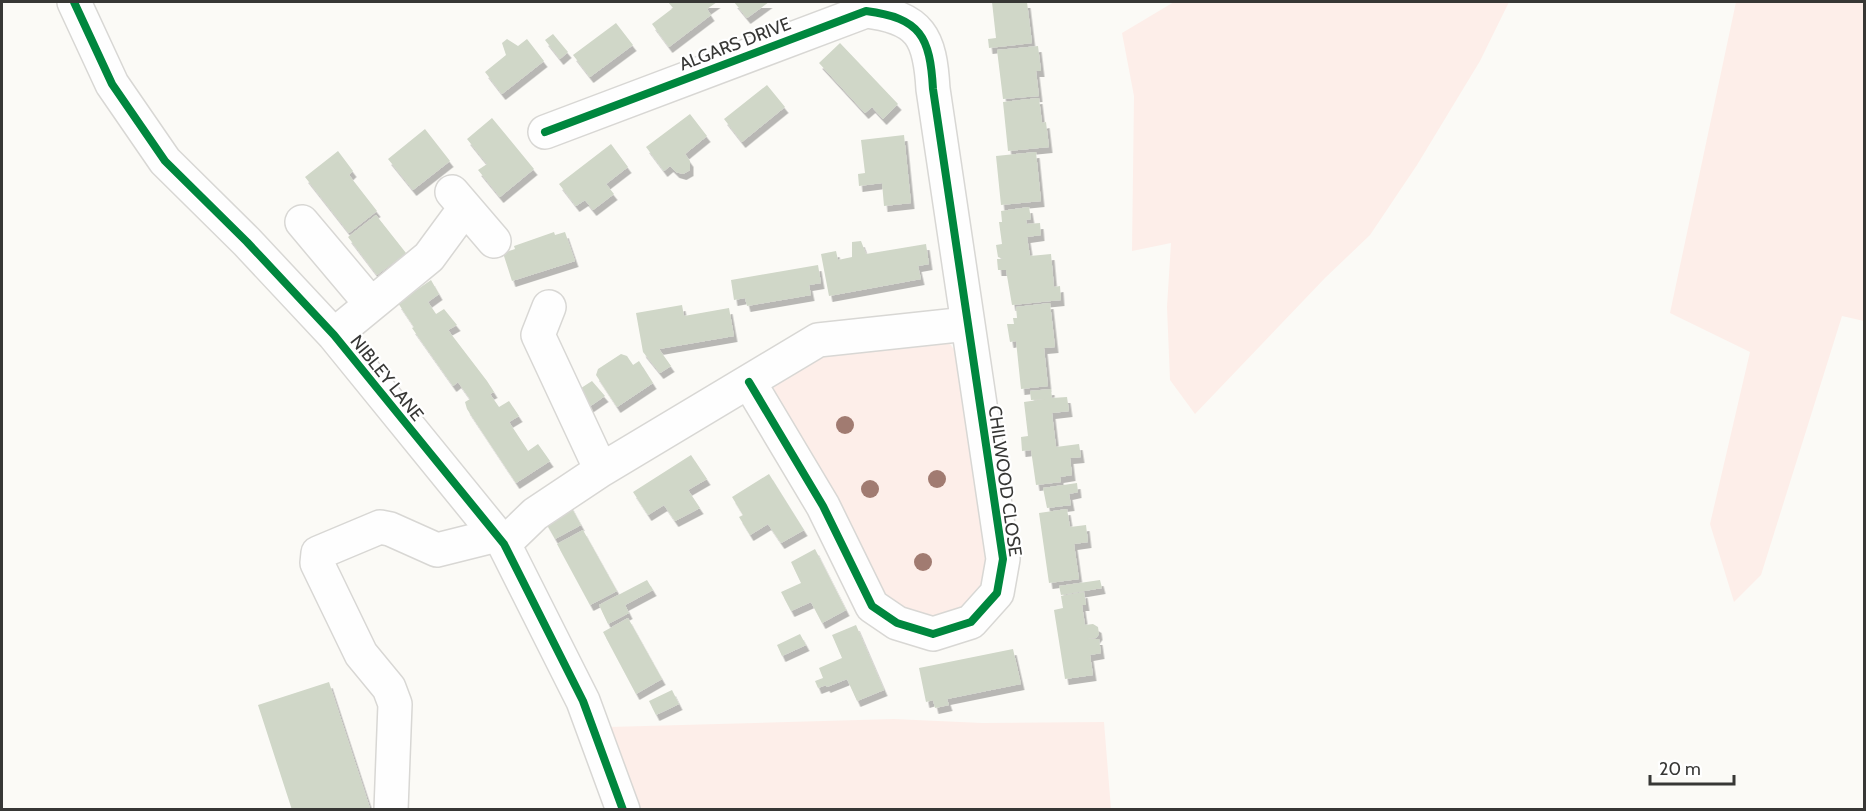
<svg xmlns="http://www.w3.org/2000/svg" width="1866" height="811" font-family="Cabin,sans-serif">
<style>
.green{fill:#fdeee9}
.building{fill:#d0d7c8;filter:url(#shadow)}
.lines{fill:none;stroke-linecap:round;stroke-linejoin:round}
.minor-casing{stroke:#d8d7d4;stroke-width:36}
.minor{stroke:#fefefe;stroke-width:33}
.cycleway-casing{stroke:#fff;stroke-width:11}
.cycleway{stroke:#00873e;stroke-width:8}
.tree{fill:#a17b71}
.labels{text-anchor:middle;stroke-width:4.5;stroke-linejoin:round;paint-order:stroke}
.street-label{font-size:18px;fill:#373735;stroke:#fff}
</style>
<defs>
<filter id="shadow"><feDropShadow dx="3.5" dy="6" stdDeviation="0" flood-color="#0004"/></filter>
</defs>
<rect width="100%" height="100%" fill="#fbfaf6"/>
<!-- green -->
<path class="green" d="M1174 2H1509L1480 61 1417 165 1370 235 1325 278 1195 414 1170 380 1167 307 1171 243 1132 251 1134 96 1122 33Z
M1736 2H1864V321L1842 316 1761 575 1734 602 1710 524 1750 352 1670 313Z
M931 339 950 344 963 362 995 561 982 600 951 622 895 612 770 402 777 375 822 351Z
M894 719 982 723 1104 722 1111 809H635L609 727Z"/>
<!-- building -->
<path class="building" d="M668 2H717L707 9 711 15 669 47 652 24 673 8Z
M734 2H769L747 18Z
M992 2H1027L1032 43 989 48 988 39 996 38Z
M616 23 633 45 590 77 573 55Z
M553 34 568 52 560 59 545 40Z
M507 39 518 46 527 39 544 61 502 94 485 72 506 55 502 43Z
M840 43 898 104 883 119 872 107 865 113 819 63Z
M1038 46 1041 71H1036L1039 96 1003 99 997 50Z
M767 85 785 107 742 142 724 119Z
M1039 98 1042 123 1046 122 1049 147 1008 151 1003 102Z
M690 114 707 136 685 154 690 161V170L683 174 676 172 670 166 664 171 646 147Z
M492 118 534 169 500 197 478 170 487 164 467 139Z
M425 129 450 161 413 190 388 159Z
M904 135 911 203 884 206 882 183 859 186 858 174 865 173 861 140Z
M611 144 628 167 606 184 614 194 593 210 585 200 576 206 559 184Z
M338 151 353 171 349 175 377 211 349 233 305 177Z
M1036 152 1041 201 1001 205 996 156Z
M1029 207 1031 219 1026 220 1027 224 1040 223 1041 235 1027 237 1030 256 1051 254 1054 287 1060 286 1061 300 1012 305 1006 270H998L997 259H1003L998 257 996 245 1002 244 999 222H1002L1001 211Z
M376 215 406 253 377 275 348 237Z
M554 232 555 235 565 232 575 261 512 281 503 253 515 249 514 246Z
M861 241 866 254 926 244 929 264 918 266 921 279 829 296 821 254 836 251 838 260 852 257V242Z
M818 265 821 283 809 285 811 295 747 306 745 298 734 300 731 280Z
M431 280 439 294 428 302 436 314 444 309 457 325 448 330 487 381 494 392 490 394 499 407 509 401 519 416 509 422 528 451 538 444 550 461 516 483 467 409 465 402 470 399 458 382 453 386 412 328 414 327 398 303Z
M1050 303 1055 347 1044 348 1048 386 1021 389 1016 341 1010 342 1007 324H1014L1013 318H1017L1016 307Z
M682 305 684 316 729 308 734 336 659 349 671 366 660 373 643 352 636 313Z
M621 354 627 356 633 365 639 361 653 383 617 407 596 375 598 369Z
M592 381 605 396 589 407 578 390Z
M1051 389 1052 398 1067 397 1069 411 1052 413 1056 447 1079 444 1081 457 1070 458 1072 475 1060 477 1061 482 1036 485 1031 450 1022 451 1021 437 1028 436 1024 402 1045 399 1031 400 1030 391Z
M691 455 707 479 688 490 700 508 675 521 664 505 648 515 633 492Z
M769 474 804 530 781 543 768 524 750 535 739 517 743 515 732 497Z
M1077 483 1078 492 1069 494 1071 505 1047 508 1043 488Z
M568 501 581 525 555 539 542 516Z
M1067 509 1070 527 1086 525 1088 542 1074 544 1079 579 1049 583 1039 513Z
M583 530 617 591 590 605 557 544Z
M815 549 846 610 822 623 811 602 791 611 781 592 801 583 791 562Z
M647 580 653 590 625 605 629 613 608 624 599 605Z
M1100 580 1102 588 1061 595 1059 586Z
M1084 592 1086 605H1082L1085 625 1093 624 1098 627 1099 634 1096 638 1087 639H1099L1101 653 1090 655 1093 675 1065 679 1054 610 1063 608 1061 596Z
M628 618 662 679 636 694 603 632Z
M856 625 884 690 857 701 847 679 827 687 826 685 818 688 815 681 823 678 819 668 842 658 832 635Z
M800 634 806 645 782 656 777 645Z
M1013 649 1021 684 947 699 949 705 935 708 933 700 926 702 919 668Z
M329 682 370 808 292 810 258 705Z
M672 690 679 704 656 715 649 701Z"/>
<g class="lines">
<!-- minor casing -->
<g class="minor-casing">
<path id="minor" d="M74 2 112 84 165 161 247 242 334 335 504 544 583 701 623 810
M545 132 866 11C921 18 930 37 933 89L1003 559 997 593 971 622 933 634 897 623 872 606 823 506 749 382
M452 192 494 241
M302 222 371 304
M549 307 538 335 601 470
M334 335 429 257 465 208
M504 544 535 514 601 470 818 340 967 324
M391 810 395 704 389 688 361 654 317 563 318 553 380 527 390 529 437 550 497 535"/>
</g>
<!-- minor -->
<use href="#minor" class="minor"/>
<!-- cycleway casing -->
<g class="cycleway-casing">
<path id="cycleway" d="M74 2 112 84 165 161 247 242 334 335 504 544 583 701 623 810
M545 132 866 11C921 18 930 37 933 89L1003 559 997 593 971 622 933 634 897 623 872 606 823 506 749 382"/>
</g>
<!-- cycleway -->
<use href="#cycleway" class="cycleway"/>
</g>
<!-- trees -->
<g class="tree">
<circle cx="845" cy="425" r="9"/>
<circle cx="937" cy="479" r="9"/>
<circle cx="870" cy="489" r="9"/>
<circle cx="923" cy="562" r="9"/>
</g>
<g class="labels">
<!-- street labels -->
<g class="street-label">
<text transform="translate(735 44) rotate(-21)" y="6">ALGARS DRIVE</text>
<text transform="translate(387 378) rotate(51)" y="6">NIBLEY LANE</text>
<text transform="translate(1005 481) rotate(82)" y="6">CHILWOOD CLOSE</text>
</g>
</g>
<!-- border -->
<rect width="1866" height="811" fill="none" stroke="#373735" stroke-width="6"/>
<!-- scale -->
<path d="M1650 775v9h84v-9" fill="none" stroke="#373735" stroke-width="3"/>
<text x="1659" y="775" font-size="18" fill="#373735" stroke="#ffffff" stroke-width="4.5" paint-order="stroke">20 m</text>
</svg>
